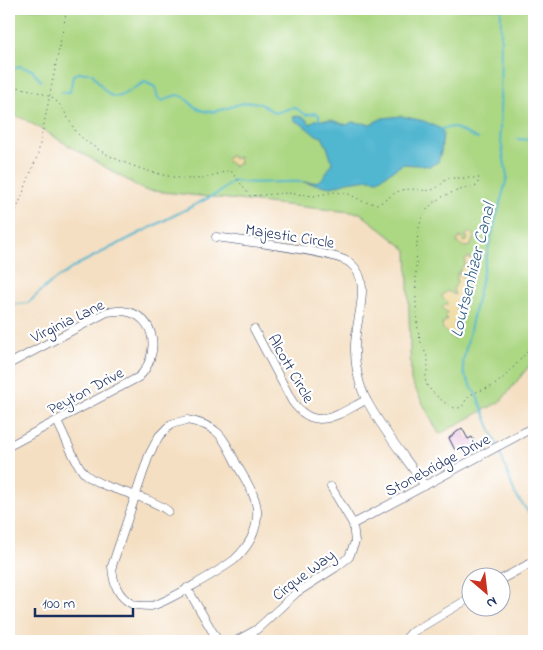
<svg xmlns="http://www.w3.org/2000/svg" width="543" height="650" font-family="'Indie Flower',sans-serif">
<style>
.green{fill:#acd783;stroke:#648370}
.sand{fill:#eeda9e;stroke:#84847e}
.water{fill:#51b6d0;stroke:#367297}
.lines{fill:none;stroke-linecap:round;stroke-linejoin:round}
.stream{stroke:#51b6d0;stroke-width:2}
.building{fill:#e2b0d5}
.minor-casing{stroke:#3c496d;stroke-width:9}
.path{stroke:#3c496d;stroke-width:1;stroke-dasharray:1 4;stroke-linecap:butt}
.minor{stroke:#fff;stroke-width:8}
.labels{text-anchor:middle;stroke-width:4.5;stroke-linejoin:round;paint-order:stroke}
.street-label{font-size:16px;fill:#1b2f5e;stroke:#fff}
.water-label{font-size:18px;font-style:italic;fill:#2e5e86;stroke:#fff}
</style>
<rect width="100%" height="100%" fill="#fff"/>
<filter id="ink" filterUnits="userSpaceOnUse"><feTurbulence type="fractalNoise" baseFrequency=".02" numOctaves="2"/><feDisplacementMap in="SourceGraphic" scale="10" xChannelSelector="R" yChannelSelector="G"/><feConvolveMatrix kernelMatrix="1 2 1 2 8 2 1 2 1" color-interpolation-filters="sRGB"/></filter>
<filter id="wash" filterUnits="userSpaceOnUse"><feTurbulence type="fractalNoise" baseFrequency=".0096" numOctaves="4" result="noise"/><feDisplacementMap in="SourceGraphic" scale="20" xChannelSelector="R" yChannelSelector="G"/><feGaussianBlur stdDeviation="1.12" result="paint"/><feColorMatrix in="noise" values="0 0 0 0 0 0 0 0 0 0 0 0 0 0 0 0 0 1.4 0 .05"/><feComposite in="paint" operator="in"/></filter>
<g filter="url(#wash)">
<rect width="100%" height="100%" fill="#f4dfc2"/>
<!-- green -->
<path class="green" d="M9 9H534V360L501 401 439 434 411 381 407 250 360 213 144 190 24 119 9 113Z"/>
<!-- sand -->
<path class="sand" d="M231 155 234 159 239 157 240 163 234 166 226 160Z
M470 232 474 235 471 246C462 248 464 246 457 243L459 238 461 237 464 242 467 241 468 238 465 236Z
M469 257 472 261 467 269 471 273 467 278 460 270 465 264V259Z
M457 273H460L468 285 465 289 466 294 458 298 462 306 459 309 455 308 460 312 461 319 458 323 454 324 459 328 454 339 443 329 442 324 447 320 445 316 448 314 442 307 448 303 441 296 447 291 455 295 453 289 457 283Z"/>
<!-- water -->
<path class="water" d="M298 116 305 118 310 124 315 120H331L347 125 352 122 370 124 383 118 401 116 424 121 441 129 443 134 441 152 438 162 430 166 403 164 378 180 369 179 347 182 332 187 302 182C321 184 324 179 332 162L327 147 322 137C309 134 306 124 295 121L293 117Z"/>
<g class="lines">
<!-- stream -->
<path class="stream" d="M9 68 13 69 19 66 32 70 41 81
M62 92H70L73 75 79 73H92C115 109 116 97 145 82L155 87 158 98 163 101C189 85 184 107 204 111 222 115 241 98 258 103 264 105 270 110 275 113L294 107 306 115 315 113 319 115V121
M441 129 453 127 478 139
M517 139 534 140
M9 305 28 303 50 283 77 265 220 192 233 181C257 185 279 181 302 182
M497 445 478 398 464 374 463 361 489 246 507 177 500 135 501 9
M499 450 515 494 534 520"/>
</g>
<g id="blocks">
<!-- building -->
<path class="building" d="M462 428 468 439 472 437 476 445 466 450 464 446 455 450 449 438Z"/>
</g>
</g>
<g filter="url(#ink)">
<use href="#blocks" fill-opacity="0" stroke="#3c496d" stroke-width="1"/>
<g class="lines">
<!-- minor casing -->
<g class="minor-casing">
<path id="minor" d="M216 237C241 241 335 251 350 263 375 282 353 323 355 350 355 365 359 387 367 401 383 431 406 458 425 486
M254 329 292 401C315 434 338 414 366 400
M9 364 107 312C112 312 118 310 123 311 158 315 160 356 139 377L9 446
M187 420C220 426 223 437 237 465 246 481 259 499 257 517 256 534 246 549 234 560 222 569 164 604 151 606 146 606 136 606 132 604 117 596 113 582 112 566L149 455 159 436 171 424Z
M57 421C63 432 76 465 84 473 103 491 144 493 168 511
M353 524 534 427
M500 580 529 564
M187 588 218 641
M236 641 256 630 296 593 335 568 349 557 355 542 353 524 331 487
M404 641 411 633 470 598"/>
</g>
<!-- path -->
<path class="path" d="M9 85C23 89 44 91 56 101 65 108 70 126 80 136 104 159 161 179 194 179 205 179 217 174 228 171L232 172 250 196 287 193 314 196 333 192 349 194 364 202 378 204C387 200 393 192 403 190 424 186 430 199 447 178H479L477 186C416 198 417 220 416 275 416 295 415 320 420 339 422 347 427 354 428 361 429 368 424 377 426 383 428 390 450 409 457 408 464 408 464 402 467 398 474 390 489 390 497 383 511 372 522 357 534 344
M9 229 38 154 67 9"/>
<!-- minor -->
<use href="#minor" class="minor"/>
</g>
</g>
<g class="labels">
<!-- street labels -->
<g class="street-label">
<text transform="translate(290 235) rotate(9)" y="6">Majestic Circle</text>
<text transform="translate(67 320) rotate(-26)" y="6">Virginia Lane</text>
<text transform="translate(292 368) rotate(60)" y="6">Alcott Circle</text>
<text transform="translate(85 390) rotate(-28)" y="6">Peyton Drive</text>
<text transform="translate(437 464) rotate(-28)" y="6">Stonebridge Drive</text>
<text transform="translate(303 574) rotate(-37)" y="6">Cirque Way</text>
</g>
<!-- water labels -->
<g class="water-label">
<text transform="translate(472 270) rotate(-76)" y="6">Loutsenhizer Canal</text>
</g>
</g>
<!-- margin -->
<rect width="543" height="650" fill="none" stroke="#fff" stroke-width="30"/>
<!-- north arrow -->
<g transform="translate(486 592) rotate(152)"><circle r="24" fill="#ffffff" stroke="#a4acbf"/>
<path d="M0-4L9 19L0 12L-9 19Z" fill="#c8321e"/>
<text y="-8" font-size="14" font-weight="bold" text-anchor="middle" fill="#1b2f5e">N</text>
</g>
<!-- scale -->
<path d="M35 608v8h98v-8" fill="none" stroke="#1b2f5e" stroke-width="2.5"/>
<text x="42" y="608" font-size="15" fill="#1b2f5e" stroke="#ffffff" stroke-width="4" paint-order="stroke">100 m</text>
</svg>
